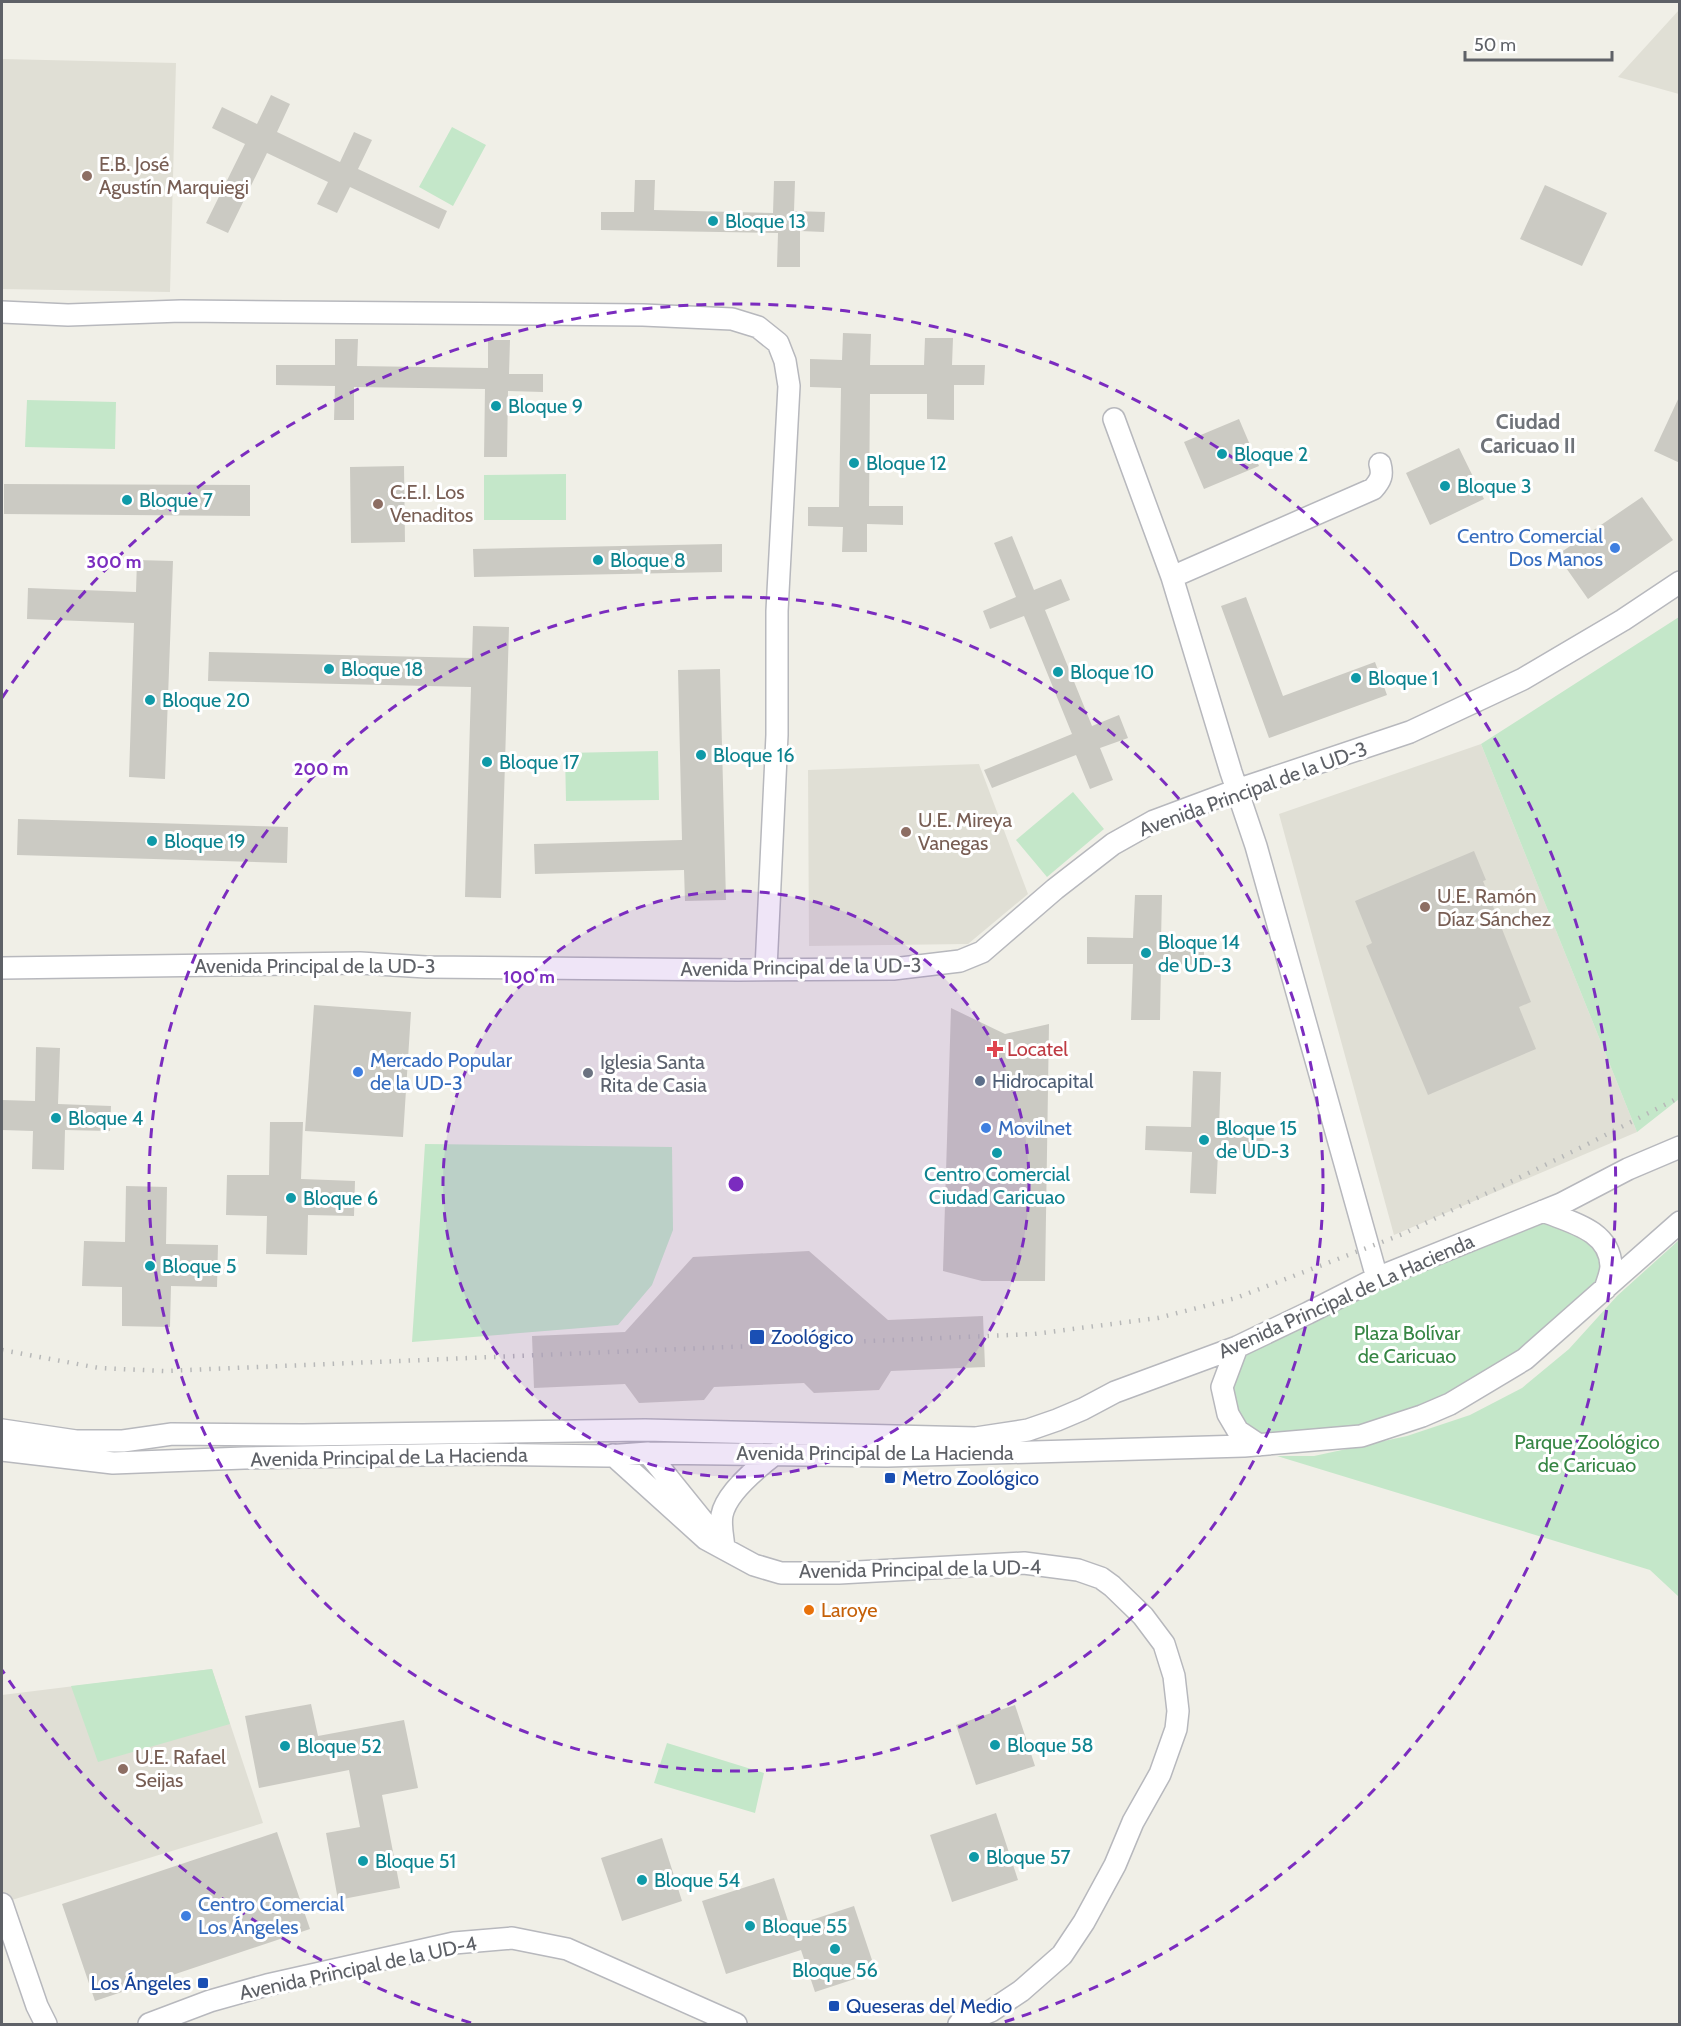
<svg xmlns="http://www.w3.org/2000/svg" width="1681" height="2026" font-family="Cabin,sans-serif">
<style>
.education{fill:#e0dfd5}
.green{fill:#c4e7c9}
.building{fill:#cbcac3}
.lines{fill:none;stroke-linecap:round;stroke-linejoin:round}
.minor-casing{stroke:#b7b8bd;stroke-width:24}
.minor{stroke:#fff;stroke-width:21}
.rail{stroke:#b7b8b8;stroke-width:4.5;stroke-dasharray:1.5 8;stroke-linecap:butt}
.ring{fill:none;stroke:#7b2cbf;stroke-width:3;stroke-dasharray:10 8}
.education-dot{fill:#8d6e63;stroke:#fff;stroke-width:2}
.culture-dot{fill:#0f9aa8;stroke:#fff;stroke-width:2}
.shop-dot{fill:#3f7fe0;stroke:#fff;stroke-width:2}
.health-dot{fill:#e0444e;stroke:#fff;stroke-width:2}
.worship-dot{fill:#6b7280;stroke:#fff;stroke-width:2}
.service-dot{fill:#5c6f8a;stroke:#fff;stroke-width:2}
.transit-dot{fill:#1a4fb4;stroke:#fff;stroke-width:2}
.food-dot{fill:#e8710a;stroke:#fff;stroke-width:2}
.labels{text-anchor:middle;stroke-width:6;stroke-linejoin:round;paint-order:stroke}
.education-label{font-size:20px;fill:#785e54;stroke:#fff;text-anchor:start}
.culture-label{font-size:20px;fill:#0d838f;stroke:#fff;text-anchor:start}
.shop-label{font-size:20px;fill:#366cbe;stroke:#fff;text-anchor:start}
.street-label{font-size:20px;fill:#5e6167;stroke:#fff}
.health-label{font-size:20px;fill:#be3a42;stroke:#fff;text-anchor:start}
.worship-label{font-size:20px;fill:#5b616d;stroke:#fff;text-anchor:start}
.service-label{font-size:20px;fill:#4e5e75;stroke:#fff;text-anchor:start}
.park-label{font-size:20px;fill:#368644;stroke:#fff}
.transit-label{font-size:20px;fill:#164399;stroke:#fff;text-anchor:start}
.food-label{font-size:20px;fill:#c56008;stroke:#fff;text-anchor:start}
.neighbourhood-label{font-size:21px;font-weight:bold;fill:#6f7379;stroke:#fff}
.centre{fill:#7b2cbf;stroke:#fff;stroke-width:3}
.ring-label{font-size:18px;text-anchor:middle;font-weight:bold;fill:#7b2cbf;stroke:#fff;stroke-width:6;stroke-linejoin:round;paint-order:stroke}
</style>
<rect width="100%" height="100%" fill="#f0efe7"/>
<!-- education -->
<path class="education" d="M1679 10V94L1618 77Z
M2 59 176 63 170 292 2 289Z
M1481 744 1637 1132 1394 1235 1279 814Z
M979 764 1028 894 968 944 809 946 808 770Z
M212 1669 263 1823 2 1903V1695Z"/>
<!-- green -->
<path class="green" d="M452 127 486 145 453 206 419 187Z
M27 400 116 402 115 449 25 447Z
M566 474V520H484V475Z
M1679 617V1099L1637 1132 1481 744Z
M658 751 659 800 566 801 565 753Z
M1073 792 1104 829 1047 877 1016 840Z
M425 1144 672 1147 673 1230 652 1285 618 1325 412 1342Z
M1543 1211 1587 1229 1611 1267 1557 1330 1422 1416 1259 1445 1238 1431 1229 1366 1237 1347Z
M1679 1240V1597L1650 1570 1277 1456H1314L1407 1436 1470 1415 1522 1388 1569 1349 1617 1296Z
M212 1669 230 1724 98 1762 71 1686Z
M667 1743 764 1773 755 1813 654 1783Z"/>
<!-- building -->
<path class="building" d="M271 95 290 104 277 132 340 162 354 132 372 140 358 169 447 211 439 229 350 187 337 213 317 204 328 182 267 153 228 233 206 223 245 144 212 128 222 107 257 124Z
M635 180H655L654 210 773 213 774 181H795L794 211 825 212 824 232 800 231V267H777L778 233 601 230V212H634Z
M1545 185 1607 213 1582 266 1520 239Z
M843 333 871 334 870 365H924L925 338H953L952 365H985L984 385H954V420L927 419V394H870L869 506H903V525L867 524V552H842L843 527 808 526V507H839L841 388 810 387V359L842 360Z
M335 339H358L357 366 488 368V340H510L509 374H543V392L508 391 507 457H484L485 389 354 387V420H334L335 386 276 385V365H335Z
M1680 395V463L1654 451Z
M1239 419 1259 466 1204 489 1184 442Z
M1459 448 1484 499 1430 525 1406 473Z
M404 466 405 542 351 543 350 467Z
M4 484 250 485V516L4 514Z
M1642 497 1673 540 1588 599 1557 555Z
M1012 536 1034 590 1061 579 1070 600 1045 610 1092 726 1119 715 1128 738 1100 748 1113 780 1090 789 1076 755 992 788 984 770 1072 734 1024 616 990 629 983 611 1016 597 994 543Z
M722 544V572L474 577 473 549Z
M137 560 173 561 165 779 129 777 134 623 27 619 28 588 136 592Z
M1246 597 1283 696 1375 662 1387 695 1269 738 1221 606Z
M473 626 509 627 501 898 465 897 471 687 208 681 209 652 472 658Z
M720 669 726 900 685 901 684 870 535 874 534 844 682 840 678 670Z
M18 819 288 827 287 863 17 855Z
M1474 851 1486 880 1483 881 1531 1002 1519 1007 1536 1049 1428 1095 1366 946 1372 943 1355 901Z
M1135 895H1162L1161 941 1204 942V965L1161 964 1160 1020H1131L1133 964H1087V937L1133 938Z
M314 1005 411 1012 403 1137 305 1131Z
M951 1008 1005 1034 1049 1024 1045 1281H982L943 1271Z
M36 1047 60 1048 58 1104 111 1106 110 1131 65 1130 64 1170 32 1169 33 1131 2 1130V1100L35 1101Z
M1193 1071 1221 1072 1219 1128 1264 1130 1263 1154 1218 1152 1216 1194 1190 1193 1192 1152 1145 1150 1146 1126 1191 1127Z
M270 1122H303L301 1179 355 1181 354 1216 308 1215 307 1255 266 1254 267 1216 226 1215 227 1175H269Z
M126 1186 167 1187 166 1244 218 1245 217 1287 171 1286 170 1327 122 1326V1287L82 1286 84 1241 125 1242Z
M809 1251 888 1320 983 1316 985 1367 891 1371 879 1390 814 1393 804 1383 714 1387 704 1400 639 1403 625 1384 534 1388 532 1336 625 1332 693 1257Z
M311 1704 318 1736 404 1720 418 1788 382 1795 400 1888 338 1900 326 1833 360 1827 349 1770 259 1788 245 1716Z
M1015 1705 1035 1766 976 1785 956 1725Z
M996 1813 1018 1880 952 1902 930 1835Z
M277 1832 310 1929 95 2001 62 1904Z
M662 1838 682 1901 622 1921 601 1858Z
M774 1878 790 1927 854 1906 876 1972 815 1992 801 1950 726 1974 702 1901Z"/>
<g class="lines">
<!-- minor casing -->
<g class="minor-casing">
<path id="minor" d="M2 312 68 315 181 311 643 315 732 319 758 327 778 343 785 361 789 386 777 611V735L766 969
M1114 419 1172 577 1231 772 1256 846 1377 1278
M1172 577 1373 489C1381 480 1383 475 1380 464
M2 968 360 963 426 967 738 970 893 969 960 961 982 952 1055 889 1113 844 1154 821 1237 790 1410 732 1523 679 1623 620 1680 582
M1543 1211C1570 1222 1610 1230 1611 1266 1611 1273 1607 1282 1605 1289
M1237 1347 1222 1387 1228 1414 1238 1431 1259 1445
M2 1430 76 1441H123L172 1434 303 1435 645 1430 976 1438 1028 1430 1057 1420 1083 1409 1115 1392 1237 1347 1308 1313 1377 1278 1561 1204 1628 1169 1680 1147
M2 1450 113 1463 244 1458 480 1454 607 1456 648 1453 887 1456 1244 1446 1361 1436 1422 1416 1450 1404 1525 1359 1680 1222
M648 1453 715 1536
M613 1455 706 1539 754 1565 781 1573H839L1024 1563 1078 1570 1101 1578 1112 1586 1143 1616 1164 1644 1174 1676 1178 1711 1176 1729 1160 1774 1133 1822 1115 1865 1084 1922 1062 1955 1021 1991 991 2011 959 2024
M724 1548C723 1537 720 1525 722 1515 726 1493 758 1467 775 1454
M2 1904 37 2006 46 2024
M149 2024 210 2001 267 1985 454 1943 512 1938 567 1949 736 2024"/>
</g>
<!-- minor -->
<use href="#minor" class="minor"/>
<!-- rail -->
<path class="rail" d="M2 1350 99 1368 164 1371 1034 1334 1158 1318 1236 1298 1403 1234 1578 1149 1680 1097"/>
</g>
<!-- distance rings -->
<circle cx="736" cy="1184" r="293" fill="#7b2cbf" fill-opacity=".12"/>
<g class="ring">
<circle cx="736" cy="1184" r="293"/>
<circle cx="736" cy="1184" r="587"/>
<path d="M471 2023A880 880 0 0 1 2 1670M2 698A880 880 0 1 1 1001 2023"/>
</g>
<!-- markers -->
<g class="education-dot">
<circle cx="87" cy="176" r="6"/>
<circle cx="378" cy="504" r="6"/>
<circle cx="906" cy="832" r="6"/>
<circle cx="1425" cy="907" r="6"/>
<circle cx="123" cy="1769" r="6"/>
</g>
<g class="culture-dot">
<circle cx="713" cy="221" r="6"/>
<circle cx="496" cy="406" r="6"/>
<circle cx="1222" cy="454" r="6"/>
<circle cx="854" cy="463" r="6"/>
<circle cx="1445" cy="486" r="6"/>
<circle cx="127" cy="500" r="6"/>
<circle cx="598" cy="560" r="6"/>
<circle cx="329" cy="669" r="6"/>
<circle cx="1058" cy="672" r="6"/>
<circle cx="1356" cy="678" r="6"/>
<circle cx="150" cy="700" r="6"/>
<circle cx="701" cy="755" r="6"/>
<circle cx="487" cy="762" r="6"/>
<circle cx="152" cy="841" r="6"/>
<circle cx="1146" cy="953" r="6"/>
<circle cx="56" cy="1118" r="6"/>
<circle cx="1204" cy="1140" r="6"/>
<circle cx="997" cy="1153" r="6"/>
<circle cx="291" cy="1198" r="6"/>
<circle cx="150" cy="1266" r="6"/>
<circle cx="995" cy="1745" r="6"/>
<circle cx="285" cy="1746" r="6"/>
<circle cx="974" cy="1857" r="6"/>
<circle cx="363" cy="1861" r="6"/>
<circle cx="642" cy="1880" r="6"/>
<circle cx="750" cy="1926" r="6"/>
<circle cx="835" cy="1949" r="6"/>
</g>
<g class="shop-dot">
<circle cx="1615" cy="548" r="6"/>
<circle cx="358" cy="1072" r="6"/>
<circle cx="986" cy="1128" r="6"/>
<circle cx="186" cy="1916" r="6"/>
</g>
<path class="health-dot" d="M992 1040h6v6h6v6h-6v6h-6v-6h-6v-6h6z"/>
<circle class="worship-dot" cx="588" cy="1073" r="6"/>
<circle class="service-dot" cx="980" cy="1081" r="6"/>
<g class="transit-dot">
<rect x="749" y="1329" width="16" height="16" rx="3"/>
<rect x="884" y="1472" width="12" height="12" rx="3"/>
<rect x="197" y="1977" width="12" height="12" rx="3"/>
<rect x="828" y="2000" width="12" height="12" rx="3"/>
</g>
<circle class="food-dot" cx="809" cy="1610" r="6"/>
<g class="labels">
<!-- education labels -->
<g class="education-label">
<text x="99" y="171">E.B. José<tspan x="99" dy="23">Agustín Marquiegi</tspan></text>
<text x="390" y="499">C.E.I. Los<tspan x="390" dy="23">Venaditos</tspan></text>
<text x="918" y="827">U.E. Mireya<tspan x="918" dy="23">Vanegas</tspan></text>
<text x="1437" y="903">U.E. Ramón<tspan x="1437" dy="23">Díaz Sánchez</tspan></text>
<text x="135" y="1764">U.E. Rafael<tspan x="135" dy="23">Seijas</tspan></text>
</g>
<!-- culture labels -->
<g class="culture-label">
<text x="725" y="228">Bloque 13</text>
<text x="508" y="413">Bloque 9</text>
<text x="1234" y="461">Bloque 2</text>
<text x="866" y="470">Bloque 12</text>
<text x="1457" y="493">Bloque 3</text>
<text x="139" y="507">Bloque 7</text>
<text x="610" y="567">Bloque 8</text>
<text x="341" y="676">Bloque 18</text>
<text x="1070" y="679">Bloque 10</text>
<text x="1368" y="685">Bloque 1</text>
<text x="162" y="707">Bloque 20</text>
<text x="713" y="762">Bloque 16</text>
<text x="499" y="769">Bloque 17</text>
<text x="164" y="848">Bloque 19</text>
<text x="1158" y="949">Bloque 14<tspan x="1158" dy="23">de UD-3</tspan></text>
<text x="68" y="1125">Bloque 4</text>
<text x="1216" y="1135">Bloque 15<tspan x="1216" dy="23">de UD-3</tspan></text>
<text x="997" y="1181" text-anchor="middle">Centro Comercial<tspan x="997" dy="23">Ciudad Caricuao</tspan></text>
<text x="303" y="1205">Bloque 6</text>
<text x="162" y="1273">Bloque 5</text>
<text x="1007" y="1752">Bloque 58</text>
<text x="297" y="1753">Bloque 52</text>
<text x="986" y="1864">Bloque 57</text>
<text x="375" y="1868">Bloque 51</text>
<text x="654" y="1887">Bloque 54</text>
<text x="762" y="1933">Bloque 55</text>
<text x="835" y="1977" text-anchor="middle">Bloque 56</text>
</g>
<!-- shop labels -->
<g class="shop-label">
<text x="1603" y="543" text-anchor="end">Centro Comercial<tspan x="1603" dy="23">Dos Manos</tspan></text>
<text x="370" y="1067">Mercado Popular<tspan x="370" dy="23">de la UD-3</tspan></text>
<text x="998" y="1135">Movilnet</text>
<text x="198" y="1911">Centro Comercial<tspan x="198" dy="23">Los Ángeles</tspan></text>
</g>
<!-- street labels -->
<g class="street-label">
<text transform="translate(1253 789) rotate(-20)" y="7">Avenida Principal de la UD-3</text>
<text x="315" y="973">Avenida Principal de la UD-3</text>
<text transform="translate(801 967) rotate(-1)" y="7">Avenida Principal de la UD-3</text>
<text transform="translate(1346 1296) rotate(-24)" y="7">Avenida Principal de La Hacienda</text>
<text x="875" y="1460">Avenida Principal de La Hacienda</text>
<text transform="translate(389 1457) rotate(-1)" y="7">Avenida Principal de La Hacienda</text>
<text transform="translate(920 1569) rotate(-1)" y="7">Avenida Principal de la UD-4</text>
<text transform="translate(358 1968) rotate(-12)" y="7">Avenida Principal de la UD-4</text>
</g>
<!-- health labels -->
<g class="health-label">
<text x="1007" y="1056">Locatel</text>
</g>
<!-- worship labels -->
<g class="worship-label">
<text x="600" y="1069">Iglesia Santa<tspan x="600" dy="23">Rita de Casia</tspan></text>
</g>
<!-- service labels -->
<g class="service-label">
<text x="992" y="1088">Hidrocapital</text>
</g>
<!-- park labels -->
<g class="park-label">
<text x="1407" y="1340">Plaza Bolívar<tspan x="1407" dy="23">de Caricuao</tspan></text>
<text x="1587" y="1449">Parque Zoológico<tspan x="1587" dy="23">de Caricuao</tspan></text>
</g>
<!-- transit labels -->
<g class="transit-label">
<text x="771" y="1344">Zoológico</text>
<text x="902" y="1485">Metro Zoológico</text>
<text x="191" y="1990" text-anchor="end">Los Ángeles</text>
<text x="846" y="2013">Queseras del Medio</text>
</g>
<!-- food labels -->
<g class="food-label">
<text x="821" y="1617">Laroye</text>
</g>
<!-- neighbourhood labels -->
<g class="neighbourhood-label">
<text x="1528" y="429">Ciudad<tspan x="1528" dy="24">Caricuao II</tspan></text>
</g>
</g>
<circle cx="736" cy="1184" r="9" class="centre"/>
<g class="ring-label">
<text x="114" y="568">300 m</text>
<text x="321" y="775">200 m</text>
<text x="529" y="983">100 m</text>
</g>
<!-- border -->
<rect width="1681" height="2026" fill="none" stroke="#5e6167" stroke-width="6"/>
<!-- scale -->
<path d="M1465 51v9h147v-9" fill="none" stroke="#5e6167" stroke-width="3"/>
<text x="1474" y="51" font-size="18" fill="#5e6167" stroke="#ffffff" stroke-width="4.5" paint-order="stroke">50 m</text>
</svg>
